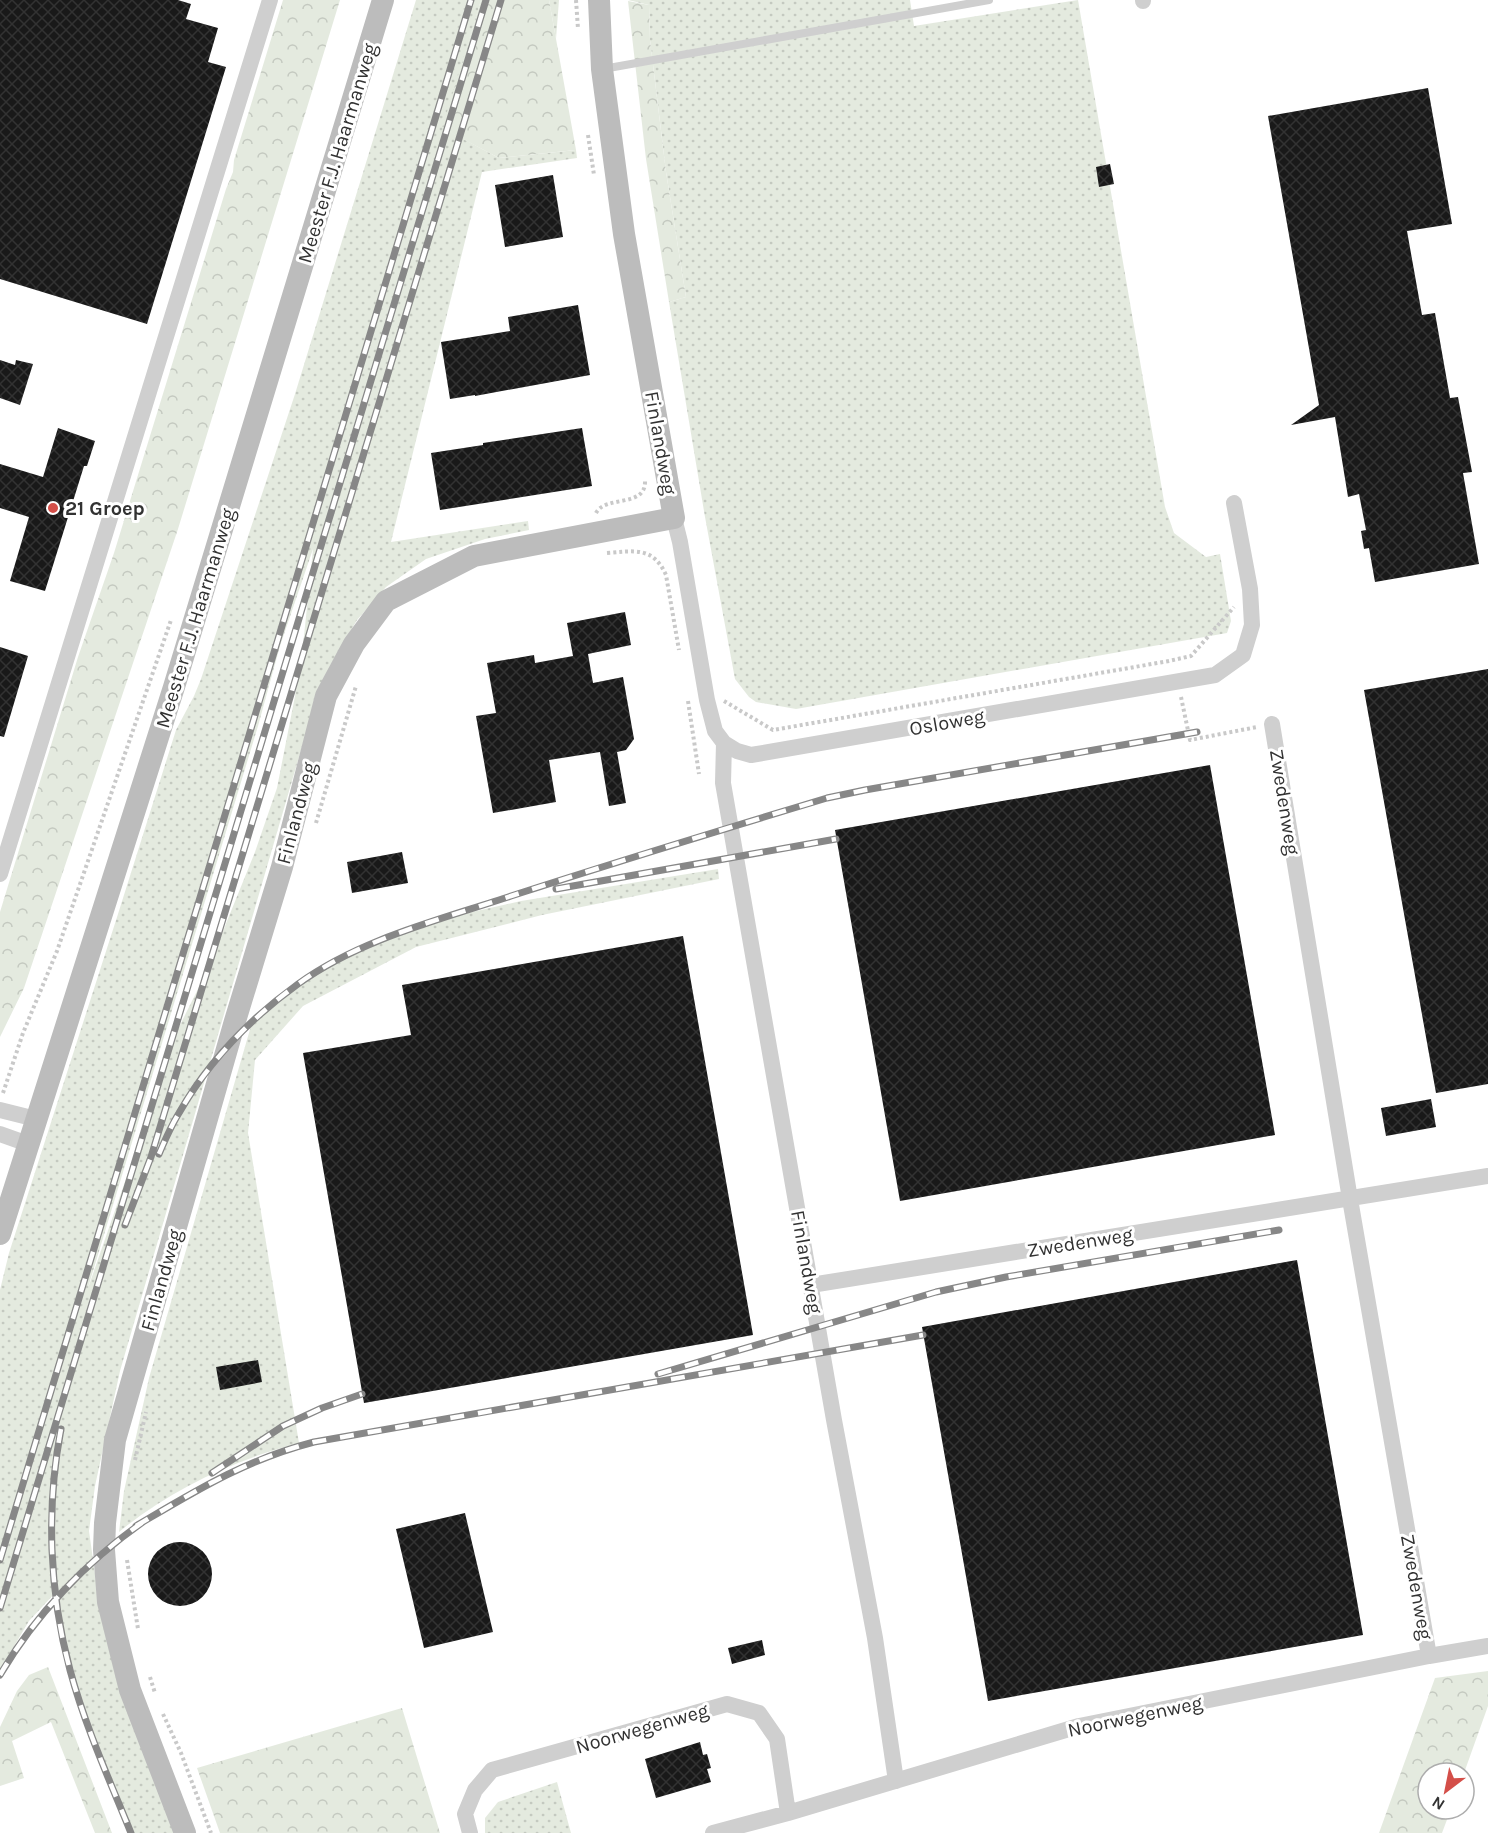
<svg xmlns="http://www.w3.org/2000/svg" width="1488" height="1833" font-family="Karla,sans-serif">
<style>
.grass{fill:url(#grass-dots);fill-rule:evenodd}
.forest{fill:url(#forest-crowns)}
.building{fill:url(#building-cross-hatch)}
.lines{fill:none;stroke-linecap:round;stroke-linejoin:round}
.path{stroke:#c9c9c9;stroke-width:4;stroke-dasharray:3 3;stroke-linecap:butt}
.lane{stroke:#cfcfcf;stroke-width:8}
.street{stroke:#cfcfcf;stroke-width:16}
.secondary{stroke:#bcbcbc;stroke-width:22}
.rail-casing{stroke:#878787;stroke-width:7}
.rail{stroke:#fff;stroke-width:4.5;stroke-dasharray:14;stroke-linecap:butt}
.poi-dot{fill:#d44f49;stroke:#fff;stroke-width:2}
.labels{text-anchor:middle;stroke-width:6;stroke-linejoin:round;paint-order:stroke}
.street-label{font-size:20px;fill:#323232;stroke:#fff}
.poi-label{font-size:20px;font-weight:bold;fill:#323232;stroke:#fff;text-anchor:start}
</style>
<defs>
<pattern id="grass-dots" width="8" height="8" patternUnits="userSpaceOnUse" patternTransform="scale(1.5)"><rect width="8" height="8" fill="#e4eadf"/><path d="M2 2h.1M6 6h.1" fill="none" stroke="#c4c9c0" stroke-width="1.8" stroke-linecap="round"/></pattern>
<pattern id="forest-crowns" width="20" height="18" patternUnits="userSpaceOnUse" patternTransform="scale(1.5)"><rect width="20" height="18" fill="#e4eadf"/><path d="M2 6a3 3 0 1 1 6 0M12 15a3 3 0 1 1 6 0" fill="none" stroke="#c4c9c0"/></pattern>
<pattern id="building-cross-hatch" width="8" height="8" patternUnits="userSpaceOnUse" patternTransform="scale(1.5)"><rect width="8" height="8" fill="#191919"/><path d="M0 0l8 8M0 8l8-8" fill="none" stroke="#323232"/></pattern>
</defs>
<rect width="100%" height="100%" fill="#fff"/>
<!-- grass -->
<path class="grass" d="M416 0H481L443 128 499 158 576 150 577 158 482 172 391 542 528 521 529 530 485 539 426 559 386 587 357 620 330 666 306 733 120 1371 95 1486 89 1531 98 1595 176 1833H130L69 1669 60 1630 56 1592 29 1621 0 1670V1290L9 1253 118 914 176 730 194 696 201 679 295 394ZM313 549 304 636 295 696 277 788 255 852 206 973 178 1029 87 1291 258 726 280 646Z
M549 0H559L556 39Z
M628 0H910L914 26 1078 0 1165 507 1174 533 1206 557 1220 554 1231 621 1227 633 796 709 756 702 749 697 735 679 705 517 669 302 686 297 666 172 650 40 649 5Z
M718 869 719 879 542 915 416 947 303 1006 255 1060 248 1133 299 1443C234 1460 171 1489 119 1532L124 1491 149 1378 253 1019 278 997 343 957 414 925 521 901Z
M557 1782 571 1833H485V1818L498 1802Z"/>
<!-- forest -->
<path class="forest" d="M283 0H340L178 529 24 988 0 1037V912L78 657 114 553 226 189 233 172 234 160Z
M481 0H549L576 150 499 158 442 128Z
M628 1 649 5 650 40 666 172 686 297 669 302 646 159Z
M48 1667 112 1833H95L51 1722 12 1741 24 1778 0 1786V1727L17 1691 29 1675Z
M1488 1671V1706L1464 1773H1428V1809H1451L1442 1833H1379L1435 1678Z
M402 1708 440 1833H220L197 1768Z"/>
<!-- building -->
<path class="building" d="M0 0H178L191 4 186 19 218 28 208 62 226 67 147 324 0 279Z
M1428 88 1452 224 1407 231 1422 315 1435 313 1450 398 1458 397 1472 472 1463 473 1479 564 1375 582 1369 548 1364 549 1361 531 1366 530 1359 494 1348 497 1335 417 1291 425 1319 405 1268 116Z
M1110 164 1114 184 1099 187 1096 167Z
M553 175 563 237 505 247 495 185Z
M578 305 590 375 475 396V395L450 399 441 342 510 331 508 317Z
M0 360 15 365 16 360 33 364 20 405 0 398Z
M58 428 95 441 87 466H84L45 591 10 581 29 517 0 508V464L43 477Z
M582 428 592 486 440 510 431 453 483 445V443Z
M625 612 631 645 588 654 593 683 623 677 634 739 626 750 617 752 626 803 609 806 600 752 549 760 556 802 493 813 476 716 496 713 487 663 534 655 535 663 573 656 567 623Z
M0 647 28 656 4 737 0 736Z
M1488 669V1084L1436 1093 1364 690Z
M1210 765 1275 1135 900 1201 835 830Z
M402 852 408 883 352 893 347 862Z
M683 936 753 1335 364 1403 303 1053 411 1035 402 985Z
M1431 1099 1436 1127 1386 1136 1381 1108Z
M1297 1260 1363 1635 988 1701 922 1327Z
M258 1360 262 1382 220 1390 216 1367Z
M465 1513 493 1632 424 1648 396 1529Z
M148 1574a32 32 0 1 1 64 0a32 32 0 1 1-64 0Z
M762 1640 765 1655 732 1664 728 1648Z
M700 1742 703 1755 707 1754 711 1768 707 1769 711 1782 656 1798 645 1759Z"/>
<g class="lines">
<!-- path -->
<path class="path" d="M576 0 578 29
M588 135 594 175
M596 513C605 495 646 508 645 481
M607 553C634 551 653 546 666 575L679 650
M1181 697 1190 740 1257 727
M688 701 699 774
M724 701 773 730 1169 661 1191 656 1234 607
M316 823 356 686
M3 1093 23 1033 57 951 171 620
M135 1460 146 1412
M127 1560 138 1629
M150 1677 155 1693
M163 1714 181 1753 211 1833"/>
<!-- lane -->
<path class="lane" d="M603 69 989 0"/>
<!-- street -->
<path class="street" d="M1143 0V1
M674 518 680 542 707 700 715 731 724 743 737 751 751 755 1215 675 1243 655 1252 625 1250 589 1234 503
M1272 724 1350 1199 1429 1656
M724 743 723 783 834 1420 875 1638 896 1781
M0 874 270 0
M0 1110 36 1119
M0 1134 28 1144
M811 1285 1488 1176
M470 1833 465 1814 475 1790 492 1770 727 1704 759 1713 777 1739 788 1813
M713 1833 788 1813 1079 1726 1429 1656 1488 1646"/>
<!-- secondary -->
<path class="secondary" d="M0 1234 174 687 383 0
M185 1833 130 1690 108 1602 104 1550 105 1523 115 1440 235 1021 282 867 326 696 354 644 386 601 474 556 674 518 624 234 602 69 599 0"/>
<!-- rail casing -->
<g class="rail-casing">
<path id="rail" d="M556 889 836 839
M159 1154C165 1140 171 1126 179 1113 208 1062 251 1018 298 984 360 939 439 920 511 896 616 862 721 830 827 798L865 790 1197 732
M125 1225 151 1157 501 0
M658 1374 936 1292 1006 1277 1279 1230
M61 1429C46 1508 49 1592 70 1670 85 1726 109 1779 131 1833
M212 1473 283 1426 322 1408 362 1394
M136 1526C197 1490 245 1460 314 1442L923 1335
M0 1560 471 0
M0 1608 486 0
M0 1675C35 1615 86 1562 143 1522"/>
</g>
<!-- rail -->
<use href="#rail" class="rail"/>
</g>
<!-- markers -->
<circle class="poi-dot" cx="53" cy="508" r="6"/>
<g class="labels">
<!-- street labels -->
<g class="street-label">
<text transform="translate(337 153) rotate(-73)" y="7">Meester F.J. Haarmanweg</text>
<text transform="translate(661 443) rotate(80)" y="7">Finlandweg</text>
<text transform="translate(195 618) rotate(-73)" y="7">Meester F.J. Haarmanweg</text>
<text transform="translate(947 722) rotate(-10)" y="7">Osloweg</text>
<text transform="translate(1285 802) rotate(81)" y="7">Zwedenweg</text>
<text transform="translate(296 813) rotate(-75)" y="7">Finlandweg</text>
<text transform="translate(1080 1242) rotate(-9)" y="7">Zwedenweg</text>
<text transform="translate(807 1262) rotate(80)" y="7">Finlandweg</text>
<text transform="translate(161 1280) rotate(-74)" y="7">Finlandweg</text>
<text transform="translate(1417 1587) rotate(80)" y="7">Zwedenweg</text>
<text transform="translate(1135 1716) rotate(-12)" y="7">Noorwegenweg</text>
<text transform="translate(642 1728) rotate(-16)" y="7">Noorwegenweg</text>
</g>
<!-- poi labels -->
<g class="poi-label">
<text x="65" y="515">21 Groep</text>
</g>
</g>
<!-- north arrow -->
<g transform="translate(1446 1791) rotate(212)"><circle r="28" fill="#ffffff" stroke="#adadad" stroke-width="1.5"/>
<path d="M0-4.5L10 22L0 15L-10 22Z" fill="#d44f49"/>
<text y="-9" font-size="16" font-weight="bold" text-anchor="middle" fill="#323232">N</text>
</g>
</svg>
